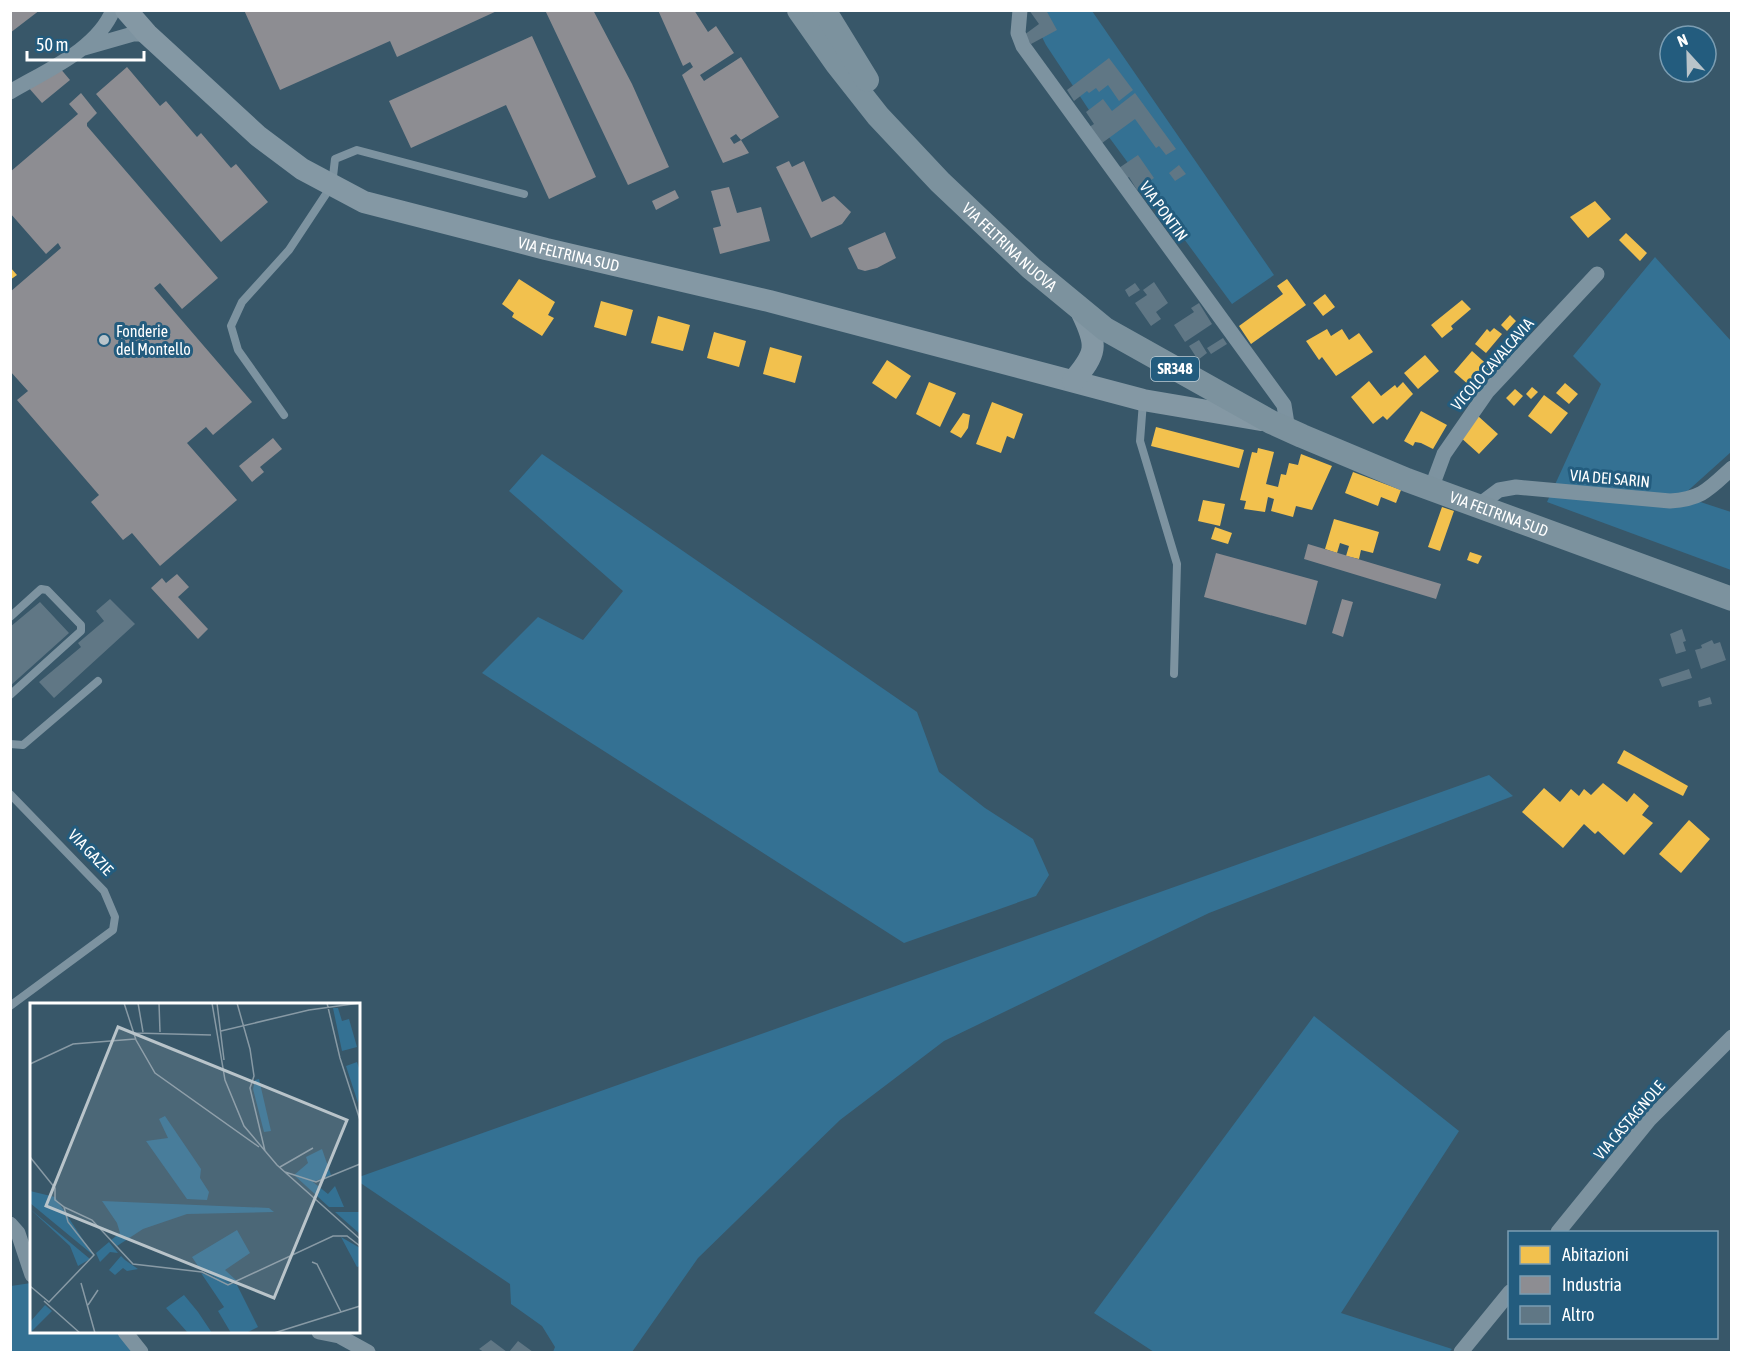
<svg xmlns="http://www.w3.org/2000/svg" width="1742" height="1363" font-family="'Asap Condensed',sans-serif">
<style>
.green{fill:#347193}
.homes{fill:#f2c14e}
.industry{fill:#8d8d92;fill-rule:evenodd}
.building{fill:#607785}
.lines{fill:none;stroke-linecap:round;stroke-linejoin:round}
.lane{stroke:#7d93a0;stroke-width:8}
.street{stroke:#7d93a0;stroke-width:15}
.secondary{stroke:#8498a4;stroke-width:22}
.primary{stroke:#7c929e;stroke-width:24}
.poi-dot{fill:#b9c4ca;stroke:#235c7e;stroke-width:2}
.labels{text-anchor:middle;stroke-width:6;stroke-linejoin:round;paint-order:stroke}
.shield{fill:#235c7e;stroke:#bdced8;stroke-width:1.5}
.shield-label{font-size:15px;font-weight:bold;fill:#fff}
.street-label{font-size:16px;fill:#fff;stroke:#235c7e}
.poi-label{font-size:16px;fill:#fff;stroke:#235c7e;text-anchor:start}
.inset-road{fill:none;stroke:#889aa5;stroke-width:1.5}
.view{fill:#b9c4ca;fill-opacity:0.15;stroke:#b9c4ca;stroke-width:3}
.inset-edge{fill:none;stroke:#fff;stroke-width:3}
</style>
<rect width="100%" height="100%" fill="#385769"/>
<!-- green -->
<path class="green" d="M1037 11H1092L1274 275 1232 304 1089 110 1046 45 1041 35Z
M1655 257 1731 341V452L1682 496 1731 512V570L1547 502 1601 384 1573 356Z
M542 454 917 712 939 772 985 808 1033 839 1049 875 1036 896 904 943 482 673 538 617 583 640 623 591 509 491Z
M1489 775 1513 796 1209 913 944 1041 840 1120 698 1258 632 1352H553L555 1347 542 1326 511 1304 510 1284 359 1182V1177Z
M1314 1016 1459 1131 1341 1313 1452 1349 1449 1352H1154L1094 1313Z
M31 1283 32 1332H119L140 1352H11V1286Z"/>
<!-- homes -->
<path class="homes" d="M1595 201 1611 219 1588 238 1570 217Z
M1626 233 1647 253 1640 261 1619 240Z
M10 267 17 275 10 280Z
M519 279 555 302 548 315 554 318 542 336 512 317 514 313 502 304Z
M1287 279 1306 305 1251 344 1239 326 1283 294 1277 286Z
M1325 294 1335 307 1323 316 1313 303Z
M1462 300 1471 309 1451 326 1453 329 1442 338 1431 325Z
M601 301 633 310 626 336 594 327Z
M1510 315 1516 321 1507 331 1501 325Z
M658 316 690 325 683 351 651 343Z
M1494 328 1502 334 1486 353 1475 344 1487 329 1490 332Z
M1327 329 1331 336 1342 329 1349 340 1359 333 1373 352 1336 376 1322 357 1319 360 1306 341Z
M714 332 746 341 739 367 707 358Z
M770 347 802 356 795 383 763 374Z
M1472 351 1492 369 1484 378 1480 374 1470 386 1454 372Z
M1425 355 1439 371 1418 389 1404 373Z
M887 360 911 376 896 399 872 383Z
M1369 381 1381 396 1395 385 1397 388 1403 382 1413 394 1387 420 1383 416 1373 424 1351 397Z
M929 382 956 393 940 427 916 414Z
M1565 383 1578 394 1569 404 1556 393Z
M1532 387 1538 392 1531 399 1526 394Z
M1515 389 1523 396 1514 406 1506 398Z
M1544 395 1568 413 1551 434 1528 416Z
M992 402 1023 414 1014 439 1007 436 1001 453 976 444Z
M1421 411 1447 425 1433 449 1421 443 1415 442 1413 446 1404 441Z
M963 413 970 415 968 428 961 438 950 432Z
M1478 416 1498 434 1479 454 1459 436Z
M1156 427 1244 450 1239 468 1151 446Z
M1258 448 1274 452 1266 484 1278 487 1281 474 1286 475 1289 463 1298 465 1301 454 1332 466 1312 510 1296 506 1293 517 1271 511 1274 499 1268 497 1265 512 1244 509 1246 501 1240 500 1252 452 1257 453Z
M1353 472 1401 490 1396 503 1381 497 1378 506 1345 493Z
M1203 500 1225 504 1220 526 1198 521Z
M1442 507 1454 511 1440 551 1428 547Z
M1334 519 1379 532 1373 553 1361 550 1359 559 1346 556 1349 546 1340 543 1337 553 1325 549Z
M1215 527 1232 533 1228 544 1211 539Z
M1470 552 1482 556 1478 564 1467 560Z
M1624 750 1688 786 1683 796 1617 763Z
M1603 783 1627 802 1634 793 1649 806 1642 815 1653 823 1624 855 1598 831 1595 834 1584 824 1563 848 1522 812 1544 788 1560 802 1571 789 1579 796 1584 789 1591 795Z
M1689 820 1710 839 1681 873 1659 854Z"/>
<!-- industry -->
<path class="industry" d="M10 10H40L10 33Z
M244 10H499L397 57 390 41 280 90Z
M545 10H593L632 84 669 167 628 185Z
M658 10H694L708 32 716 26 734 53 700 75 704 81 741 57 779 117 741 140 749 153 723 163 682 75 693 67 690 62 683 66ZM736 134 741 140 734 144 730 138Z
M532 36 596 177 549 199 506 105 411 148 389 101Z
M59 67 70 80 42 103 28 87Z
M127 67 160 106 166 101 197 137 201 133 231 168 236 164 268 202 221 242 96 94Z
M81 93 97 113 87 123V126L218 278 182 309 160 283 154 288 252 402 213 435 206 427 187 443 237 500 160 566 132 533 123 540 91 502 99 495 17 400 28 391 10 371V292L61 248 58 243 46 254 10 213V172L78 114 69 104Z
M789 161 792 167 804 161 822 202 834 196 851 212 842 224 811 238 776 167Z
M729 187 737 213 761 207 770 241 720 254 713 228 721 226 711 191Z
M675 190 679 198 656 210 652 201Z
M885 232 896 258 877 268 865 271 858 269 848 248Z
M273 438 282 449 260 467 264 472 252 482 239 466Z
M1308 544 1441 584 1436 599 1304 559Z
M1216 553 1318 581 1306 625 1204 597Z
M177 574 189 587 178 597 208 629 198 639 151 588 162 578 166 583Z
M1342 599 1353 602 1343 637 1332 633Z"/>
<!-- building -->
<path class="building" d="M1029 10H1046L1057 30 1031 44 1024 35 1039 24Z
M1109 58 1133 90 1119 101 1108 85 1099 92 1096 88 1089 93 1087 91 1074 101 1067 90Z
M1135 93 1176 149 1166 155 1159 146 1156 148 1135 119 1098 146 1086 129 1094 124 1086 112 1103 99 1112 111Z
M1138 155 1154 178 1137 190 1129 177 1123 181 1116 170Z
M1179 165 1186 174 1175 181 1169 173Z
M1154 282 1168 303 1156 312 1161 319 1151 326 1135 303 1147 295 1143 290Z
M1135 283 1140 290 1129 297 1125 290Z
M1199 303 1212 324 1185 342 1174 325 1194 312 1191 308Z
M1223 338 1227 344 1211 354 1207 348Z
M1199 340 1207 353 1198 360 1189 346Z
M110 599 135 624 54 698 39 682 81 647 78 643 104 621 96 611Z
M40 602 69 633 10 686V627Z
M1682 629 1686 641 1683 642 1686 651 1676 654 1670 634Z
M1712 640 1714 644 1720 642 1726 660 1701 669 1695 650 1702 648 1701 645Z
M1689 669 1692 678 1662 687 1659 679Z
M1710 697 1712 704 1699 707 1698 701Z
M491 1340 507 1352H484L479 1349Z
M518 1341 533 1352H509Z"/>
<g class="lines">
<!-- lane -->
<path class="lane" d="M1143 402 1140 441 1177 564 1174 674
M284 415 238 350 231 326 242 302 289 250 332 185 335 159 357 150 524 194
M10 617 41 589 47 590 81 625V631L10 695
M10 744 23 745 98 681
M10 794 104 891 115 917 113 930 10 1006"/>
<!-- street -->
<path class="street" d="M1020 10 1018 33 1023 46 1284 405 1288 430
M84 48 133 34H147
M10 92C45 71 97 50 113 10
M1431 489 1444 454 1487 392 1597 274
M1479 505 1499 490 1516 487 1670 501C1702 499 1709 489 1732 468
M10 1224 18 1233 32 1275
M1558 1232 1649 1120 1732 1037
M125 1332 141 1352
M319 1332 339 1336 368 1352
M1461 1352 1510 1292"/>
<!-- secondary -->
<g class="secondary">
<path id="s1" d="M126 10 147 34 258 136 302 169 364 202 546 249 769 301 1143 400 1261 420"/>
<path d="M1073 381C1097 353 1098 346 1082 313"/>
</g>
<!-- primary -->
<g class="primary">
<path id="s2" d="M799 10 837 64 878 116 940 182 1031 268 1105 329 1271 422 1302 436 1407 480 1732 599"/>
<path d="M824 10 867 80"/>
</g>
</g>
<!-- markers -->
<circle class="poi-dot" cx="104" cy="340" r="6"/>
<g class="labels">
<!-- shield labels -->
<rect class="shield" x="1151" y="357" width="48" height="24" rx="4.5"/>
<g class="shield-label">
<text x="1175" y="374">SR348</text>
</g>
<!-- street labels -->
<g class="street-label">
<text transform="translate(1164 211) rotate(54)" y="6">VIA PONTIN</text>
<text dy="6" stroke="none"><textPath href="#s2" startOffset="318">VIA FELTRINA NUOVA</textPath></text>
<text dy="6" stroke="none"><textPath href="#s1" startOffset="519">VIA FELTRINA SUD</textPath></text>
<text transform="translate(1492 364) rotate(-49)" y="6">VICOLO CAVALCAVIA</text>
<text transform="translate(1610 478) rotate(5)" y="6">VIA DEI SARIN</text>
<text dy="6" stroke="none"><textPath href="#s2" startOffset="880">VIA FELTRINA SUD</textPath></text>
<text transform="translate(91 852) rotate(46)" y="6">VIA GAZIE</text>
<text transform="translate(1629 1120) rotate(-49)" y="6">VIA CASTAGNOLE</text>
</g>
<!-- poi labels -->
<g class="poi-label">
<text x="116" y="337">Fonderie<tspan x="116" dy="18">del Montello</tspan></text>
</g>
</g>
<!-- overview -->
<g transform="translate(30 1003)">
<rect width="330" height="330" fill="#385769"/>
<path d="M303 5H308L312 18 319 16 327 44 312 48ZM327 59 330 68 328 100 316 63ZM229 76 241 128 234 129 223 86 225 77ZM135 113 171 166 170 175 179 189 177 197 157 196 116 138 138 135 129 116ZM292 146 301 172 283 179 298 191 305 183 314 204H299L264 172 278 160 276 154ZM0 188 25 194 63 252 0 200ZM72 198 239 205 244 209 157 211 113 226 87 243 81 237 90 230 87 220ZM0 206 60 256 48 263 40 243ZM305 209H330V231ZM207 227 220 250 195 267 207 278 194 279 170 266 162 254ZM311 234 330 245V263L327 264ZM79 239 88 250 80 249 70 259 66 250ZM91 253 95 257 108 266 97 268 93 265 85 272 79 267ZM171 270 207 282 228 324 216 330H201L188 308 194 304ZM154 292 168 309 182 330H158L136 305ZM15 302 22 308 0 330V319Z" fill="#347193"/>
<path class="inset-road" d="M94 0 106 37 125 70 229 144M108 0 113 29M129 0 130 29M182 0 195 77 214 123 247 162 330 236M187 0 194 57M207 0 220 46 224 73 220 85 235 148M297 0 310 55 330 117M191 28 279 7 330 0M104 30 181 32M0 61 43 41 105 36M0 154 25 185V197L34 204 38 219 64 252 19 299 0 283M250 164 283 145M255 169 286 179 330 161M34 204 62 217 103 261 172 269 198 282 303 233H317L330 243M282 259 287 261 311 309M51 280 65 330M14 298 50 330M58 302 68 287M244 330 330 303"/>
<path class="view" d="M88 24 317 117 244 295 16 203Z"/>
<rect width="330" height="330" class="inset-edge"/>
</g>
<!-- border -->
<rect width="1742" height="1363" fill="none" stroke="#ffffff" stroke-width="24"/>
<!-- legend -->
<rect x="1508" y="1231" width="210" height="108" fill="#235c7e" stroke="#7b9db2" stroke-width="1.5"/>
<rect x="1520" y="1246" width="30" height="18" fill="#f2c14e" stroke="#7b9db2" stroke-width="1.5"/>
<text x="1562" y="1261" font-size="18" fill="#ffffff">Abitazioni</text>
<rect x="1520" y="1276" width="30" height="18" fill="#8d8d92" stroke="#7b9db2" stroke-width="1.5"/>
<text x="1562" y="1291" font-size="18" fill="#ffffff">Industria</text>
<rect x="1520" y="1306" width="30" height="18" fill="#607785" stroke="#7b9db2" stroke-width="1.5"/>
<text x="1562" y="1321" font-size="18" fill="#ffffff">Altro</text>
<!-- north arrow -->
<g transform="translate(1688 54) rotate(338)"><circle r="28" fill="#235c7e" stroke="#7b9db2" stroke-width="1.5"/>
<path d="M0-4.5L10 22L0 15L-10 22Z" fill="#b9c4ca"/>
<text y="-9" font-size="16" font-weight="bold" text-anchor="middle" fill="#ffffff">N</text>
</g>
<!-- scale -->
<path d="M27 51v9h117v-9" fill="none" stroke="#ffffff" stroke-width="3"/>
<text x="36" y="51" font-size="18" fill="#ffffff" stroke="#235c7e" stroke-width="4.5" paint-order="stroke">50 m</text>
</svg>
